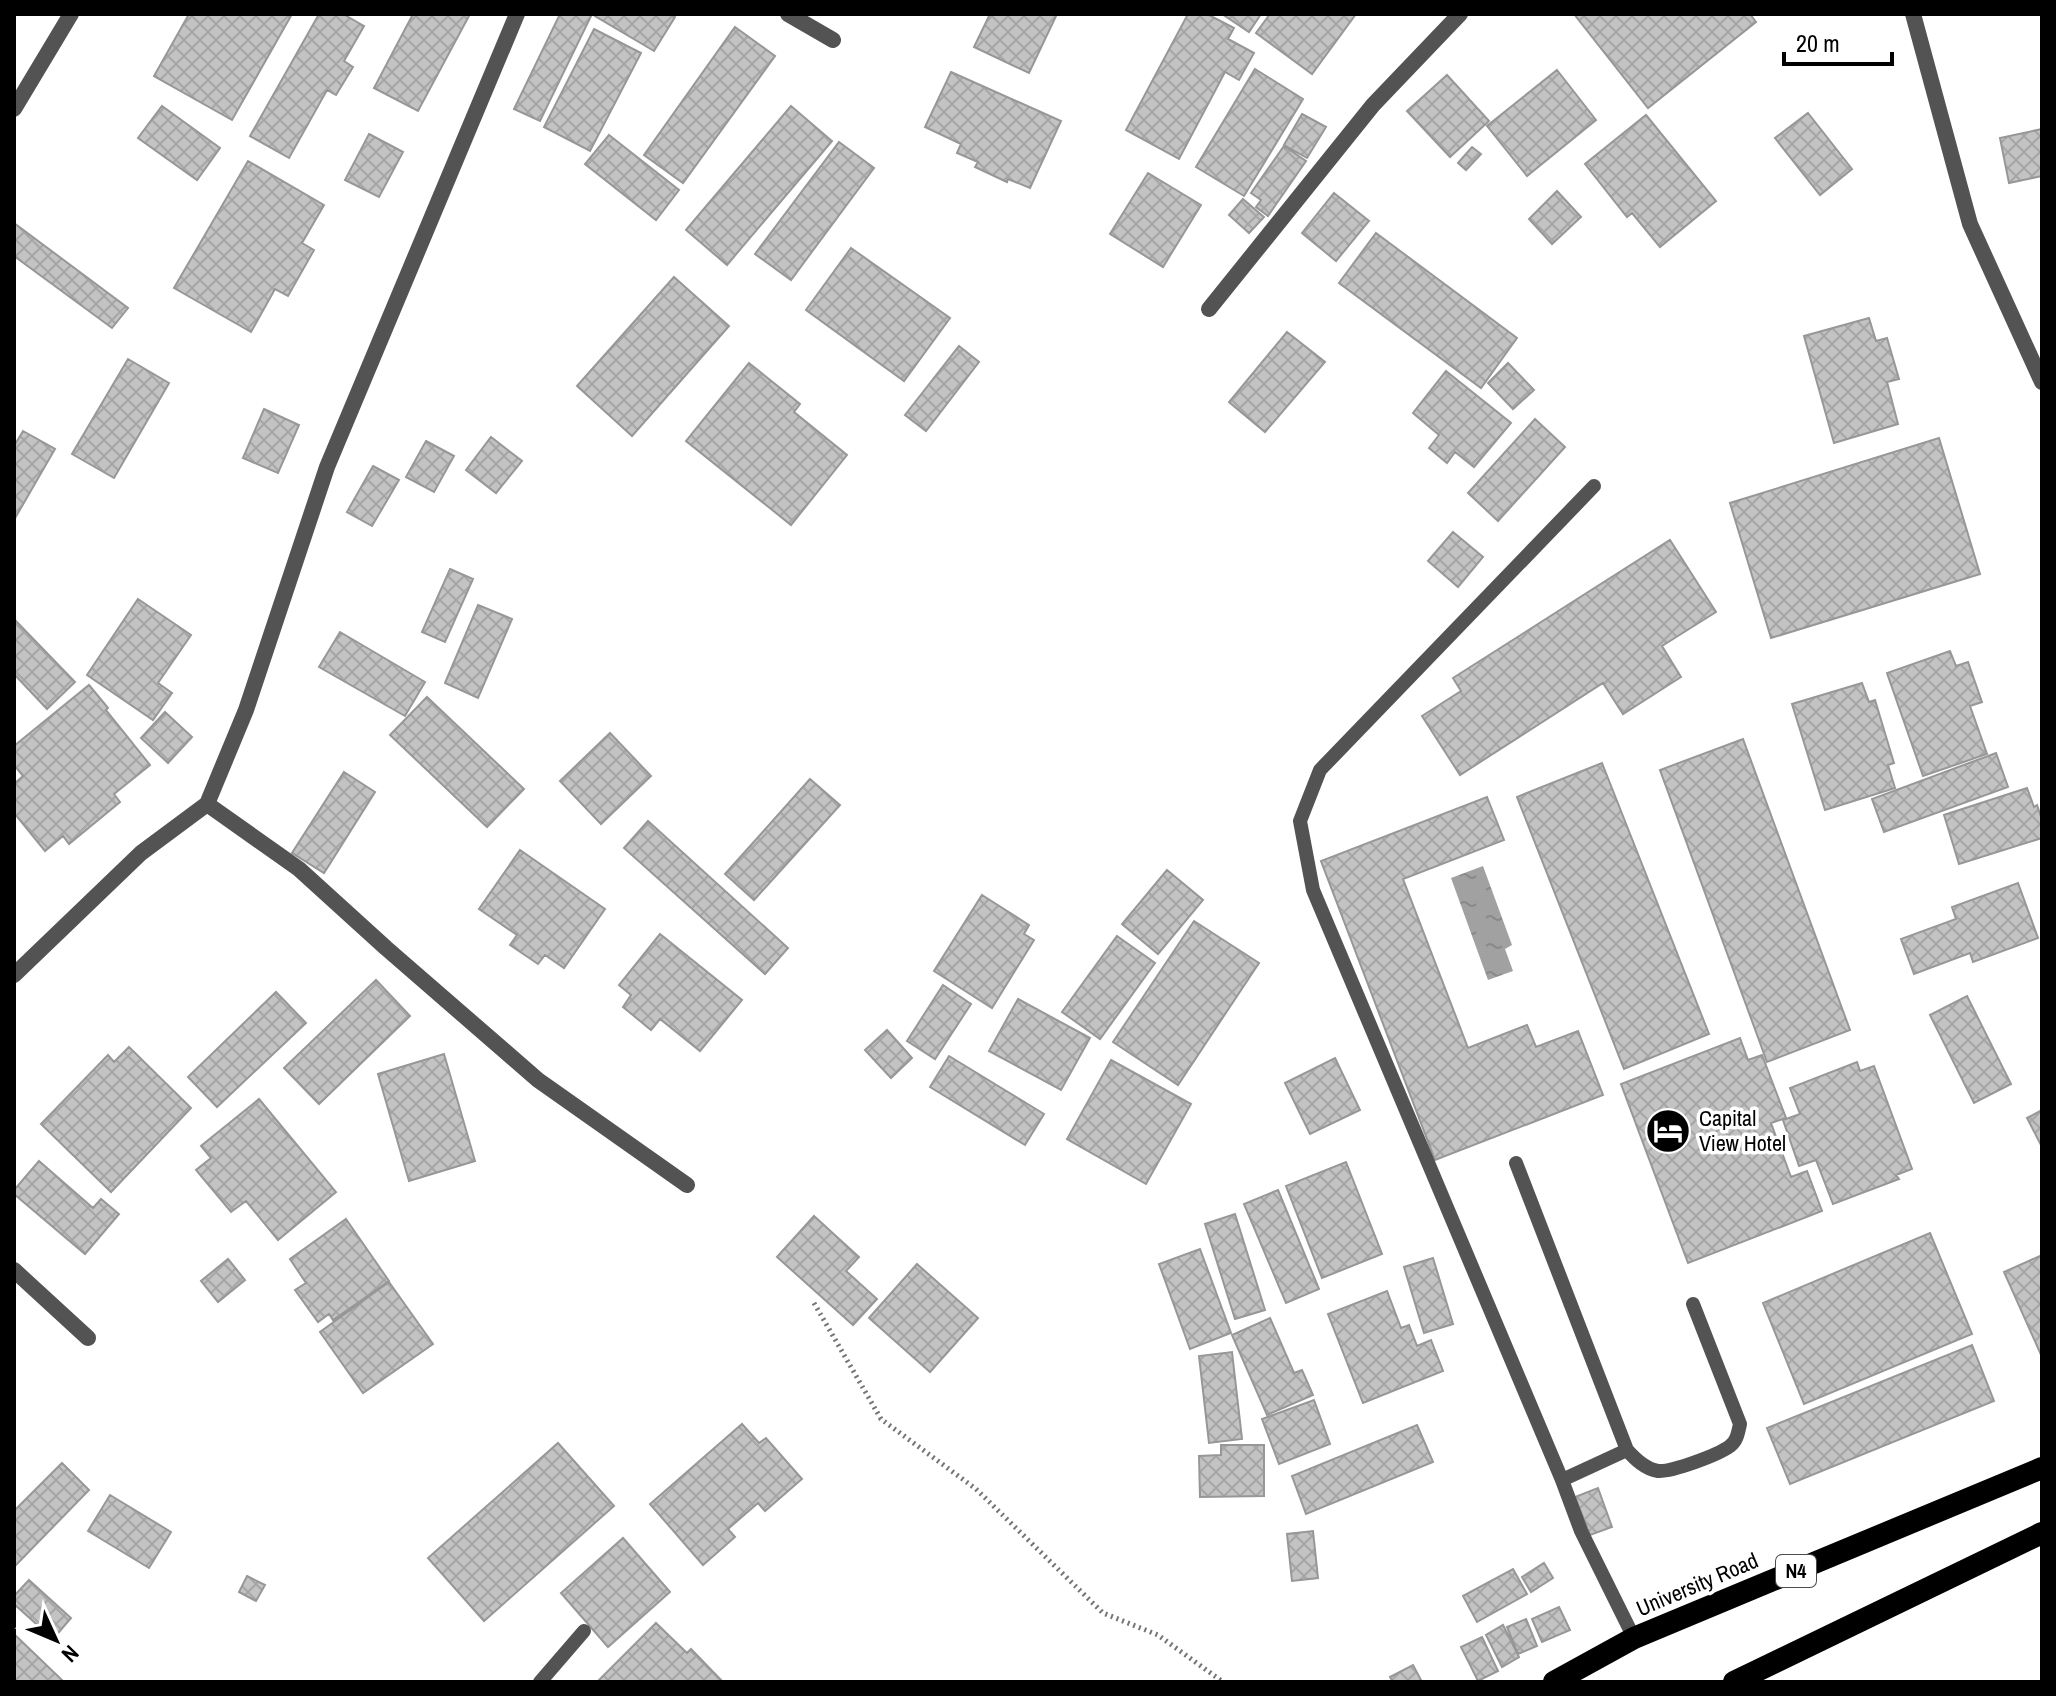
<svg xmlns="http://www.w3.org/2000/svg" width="2056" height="1696" font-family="'Archivo Narrow',sans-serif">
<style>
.water{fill:url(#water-ripples)}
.building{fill:url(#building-cross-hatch);stroke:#979797;stroke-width:2}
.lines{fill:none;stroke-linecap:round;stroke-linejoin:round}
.path{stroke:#757575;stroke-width:5;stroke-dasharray:2 4;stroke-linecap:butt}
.service{stroke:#535353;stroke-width:14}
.minor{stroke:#535353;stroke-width:16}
.trunk{stroke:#000;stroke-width:22}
.labels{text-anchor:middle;stroke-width:7;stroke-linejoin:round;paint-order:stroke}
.shield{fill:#fff;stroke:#4c4c4c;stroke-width:2}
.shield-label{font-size:20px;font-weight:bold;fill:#000}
.poi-label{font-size:22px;fill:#000;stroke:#fff;text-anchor:start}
.street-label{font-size:22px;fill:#000;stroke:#fff}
</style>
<defs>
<pattern id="water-ripples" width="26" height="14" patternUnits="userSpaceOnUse" patternTransform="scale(2)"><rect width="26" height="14" fill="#a1a1a1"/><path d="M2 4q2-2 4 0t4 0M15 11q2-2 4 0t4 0" fill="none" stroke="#898989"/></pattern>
<pattern id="building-cross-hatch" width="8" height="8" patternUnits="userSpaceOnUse" patternTransform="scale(2)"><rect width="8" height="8" fill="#c3c3c3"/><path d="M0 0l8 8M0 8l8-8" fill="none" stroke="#a6a6a6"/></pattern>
</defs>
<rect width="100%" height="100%" fill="#fff"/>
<!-- water -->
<path class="water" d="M1483 866 1512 945 1505 949 1513 971 1488 980 1451 878Z"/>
<!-- building -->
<path class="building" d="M189 14H292L232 120 154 76Z
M319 14H343L364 26 344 61 353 67 336 95 327 90 289 158 250 136Z
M413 14H470L418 111 374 88Z
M560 14H592L540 121 514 109Z
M596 14H670L675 17 654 51 595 16Z
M990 14H1057L1029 73 974 47Z
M1188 14H1207L1234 28 1228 39 1254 53 1239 80 1225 72 1179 159 1126 130Z
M1222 14H1261L1249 32Z
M1270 14H1356L1312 74 1256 33Z
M1574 14H1750L1756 22 1648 108Z
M735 27 775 56 683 183 644 155Z
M594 29 641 53 590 151 544 127Z
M1255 69 1303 99 1244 196 1196 167Z
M1557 70 1596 120 1527 176 1487 126Z
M951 72 1061 121 1030 188 1008 179 1007 182 975 167 978 162 957 153 961 144 925 127Z
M1447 75 1489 121 1450 157 1407 111Z
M162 106 220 148 197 180 138 138Z
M791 106 832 141 727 265 686 230Z
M1808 113 1852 169 1820 195 1775 138Z
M1302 114 1326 127 1307 158 1284 145Z
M1646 115 1716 201 1660 247 1632 213 1627 217 1585 164Z
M2042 129V176L2009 183 2000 138Z
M369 134 403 152 379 197 345 180Z
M609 135 679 190 656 220 585 164Z
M839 142 874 168 791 280 755 254Z
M1284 146 1306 161 1268 216 1256 207 1261 200 1251 193Z
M1472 147 1481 154 1466 170 1458 163Z
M248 161 324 205 302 243 314 250 288 296 275 289 251 332 174 288Z
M1148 173 1201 205 1163 267 1110 234Z
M1557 191 1581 217 1552 244 1529 219Z
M1334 193 1369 221 1336 261 1302 233Z
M1243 199 1264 217 1249 233 1229 215Z
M14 223 128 308 112 328 14 256Z
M1376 233 1517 338 1481 388 1339 283Z
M851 248 950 318 904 381 806 310Z
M674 277 729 326 632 436 577 386Z
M1869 318 1876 341 1887 338 1899 379 1887 382 1898 424 1834 443 1804 336Z
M1287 332 1325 362 1265 432 1229 402Z
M959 346 979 362 926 431 905 415Z
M128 359 169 383 114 478 72 454Z
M749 363 800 404 794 412 847 455 791 525 686 441Z
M1508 363 1534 390 1513 409 1488 383Z
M1446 371 1511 423 1474 467 1455 452 1447 463 1429 448 1439 435 1413 413Z
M264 409 299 425 278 473 243 458Z
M1535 419 1565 447 1498 521 1468 493Z
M23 431 55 449 14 520V446Z
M491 437 522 461 496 493 466 470Z
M1939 438 1980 574 1771 638 1730 503Z
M426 441 454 456 434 492 406 477Z
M373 466 399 480 372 526 347 512Z
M1453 532 1483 557 1458 587 1428 561Z
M1670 540 1716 612 1662 646 1681 677 1623 714 1603 683 1460 775 1422 716 1461 691 1453 678Z
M450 569 473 579 445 642 422 632Z
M138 599 191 635 158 683 172 693 153 720 87 675Z
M478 605 512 619 478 698 445 683Z
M14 619 75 682 47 709 14 674Z
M340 632 425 682 405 716 319 667Z
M1950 651 1956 666 1968 662 1982 702 1970 706 1987 754 1923 776 1887 673Z
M1862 683 1869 702 1875 700 1894 763 1888 765 1895 788 1825 810 1792 704Z
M89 685 108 708 106 710 150 765 114 794 120 802 69 844 63 836 45 851 14 813V784L23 776 14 765V746Z
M427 697 524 789 487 827 390 735Z
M165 712 192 737 168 763 141 738Z
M610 733 651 776 601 824 560 781Z
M1743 739 1850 1030 1767 1062 1660 770Z
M1996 753 2008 787 1884 832 1872 799Z
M1602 763 1709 1034 1624 1069 1517 797Z
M344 772 375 792 324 873 292 853Z
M810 779 840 805 754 900 725 874Z
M2027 788 2034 807 2037 805 2042 820V838L1959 864 1944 815Z
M1487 797 1504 840 1403 879 1468 1048 1527 1025 1536 1047 1578 1031 1603 1095 1435 1160 1321 861Z
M648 821 788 948 765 974 624 848Z
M520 850 605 909 564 968 545 955 538 964 510 945 517 935 479 909Z
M1167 870 1203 900 1158 954 1122 924Z
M2018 883 2038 938 1973 962 1970 953 1914 974 1901 939 1956 919 1952 907Z
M982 895 1029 925 1024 934 1034 940 992 1008 934 971Z
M1194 921 1259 963 1178 1085 1113 1042Z
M660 934 742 1000 700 1051 660 1019 651 1030 623 1007 631 995 619 985Z
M1117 936 1155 963 1100 1039 1062 1012Z
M376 980 410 1016 319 1104 284 1068Z
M943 985 971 1004 935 1059 907 1041Z
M276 992 306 1023 217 1107 188 1077Z
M1967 996 2011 1084 1974 1103 1930 1015Z
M1018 999 1090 1038 1061 1090 989 1051Z
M887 1030 912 1058 891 1078 865 1050Z
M1740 1038 1748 1060 1762 1055 1786 1118 1771 1123 1791 1177 1807 1171 1822 1211 1688 1263 1621 1084Z
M129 1047 191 1108 111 1192 41 1124 108 1055 114 1062Z
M444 1054 475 1161 409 1181 378 1074Z
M949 1056 1044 1114 1025 1145 930 1087Z
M1335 1058 1360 1110 1310 1134 1285 1083Z
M1111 1060 1191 1104 1146 1184 1067 1139Z
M1857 1062 1860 1071 1874 1066 1912 1169 1896 1175 1899 1179 1833 1204 1816 1160 1799 1166 1783 1120 1800 1114 1790 1088Z
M259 1099 336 1192 278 1240 246 1201 231 1212 196 1170 211 1158 201 1146Z
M2042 1110V1147L2027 1118Z
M39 1161 93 1208 101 1199 119 1214 85 1254 14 1194V1190Z
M1346 1162 1382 1254 1322 1278 1286 1186Z
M1278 1190 1319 1289 1286 1303 1244 1204Z
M1235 1214 1265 1310 1235 1319 1205 1224Z
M814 1216 859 1257 846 1271 877 1299 853 1325 777 1257Z
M346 1219 389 1281 333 1320 329 1314 318 1322 295 1290 306 1283 290 1259Z
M1930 1233 1972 1334 1804 1404 1763 1303Z
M1200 1249 1231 1333 1190 1349 1159 1264Z
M2042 1255V1357L2004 1272Z
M1433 1258 1453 1324 1424 1333 1404 1267Z
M228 1259 245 1280 218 1302 201 1281Z
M917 1264 978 1318 930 1372 869 1318Z
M389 1282 433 1344 363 1393 320 1332Z
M1387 1291 1401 1328 1409 1325 1417 1346 1431 1340 1443 1371 1363 1403 1328 1314Z
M1270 1318 1294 1373 1302 1370 1313 1395 1267 1415 1232 1335Z
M1972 1345 1994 1401 1790 1484 1767 1428Z
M1232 1352 1242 1439 1209 1443 1199 1356Z
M1314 1400 1330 1444 1279 1464 1262 1419Z
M742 1424 759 1443 766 1438 802 1479 765 1511 758 1503 728 1529 735 1537 703 1565 650 1504Z
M1417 1425 1433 1462 1306 1514 1292 1476Z
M558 1443 614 1506 484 1621 428 1558Z
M1221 1445H1264V1496L1200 1497 1199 1456 1221 1455Z
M62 1463 89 1490 14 1567V1511Z
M1598 1488 1612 1527 1590 1535 1575 1497Z
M110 1495 171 1532 149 1568 88 1531Z
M1313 1531 1318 1578 1292 1581 1287 1534Z
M623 1538 670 1592 608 1647 561 1593Z
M1544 1563 1553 1578 1531 1592 1522 1577Z
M1513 1569 1527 1594 1477 1622 1463 1596Z
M247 1576 265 1585 256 1601 239 1592Z
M29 1580 71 1618 53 1639 14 1604V1596Z
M1559 1607 1570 1630 1542 1642 1532 1619Z
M1526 1619 1537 1646 1518 1654 1507 1627Z
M656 1623 687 1653 691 1649 723 1682H597Z
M1503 1625 1519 1657 1502 1667 1486 1635Z
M14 1634 64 1682H14Z
M1482 1637 1498 1671 1478 1681 1461 1647Z
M1413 1665 1422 1682H1393L1390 1677Z"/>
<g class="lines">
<!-- path -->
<path class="path" d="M814 1303 881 1419 976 1489 1103 1613 1158 1635 1223 1682"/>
<!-- service -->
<path class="service" d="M1594 486 1320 770 1300 821 1313 890 1562 1480 1581 1531 1634 1638
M1516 1163 1627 1450C1635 1459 1645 1469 1658 1471 1672 1472 1718 1455 1730 1446 1737 1441 1738 1433 1740 1424L1693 1304
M1562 1480 1627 1450
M540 1682 584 1631"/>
<!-- minor -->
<path class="minor" d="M788 14 833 40
M1913 14 1970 224 2042 382
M14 109 71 14
M1209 309 1373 105 1460 14
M207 804 299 869 386 948 538 1080 687 1185
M14 975 141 853 207 804 246 710 327 467 517 14
M14 1270 88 1338"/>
<!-- trunk -->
<path class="trunk" d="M1554 1682 1634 1638 2042 1468
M1734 1682 2042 1533"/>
</g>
<!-- icons -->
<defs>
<g id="hotel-disc" transform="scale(2.3)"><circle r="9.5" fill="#000" stroke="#fff"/><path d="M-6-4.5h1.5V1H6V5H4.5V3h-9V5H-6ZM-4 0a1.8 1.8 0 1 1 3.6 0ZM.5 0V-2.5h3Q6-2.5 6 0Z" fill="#fff"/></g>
</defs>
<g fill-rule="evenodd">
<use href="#hotel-disc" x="1668" y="1131"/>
</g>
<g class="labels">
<!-- shield labels -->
<rect class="shield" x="1776" y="1555" width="40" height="32" rx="6"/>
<g class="shield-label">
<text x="1796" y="1578">N4</text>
</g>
<!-- poi labels -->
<g class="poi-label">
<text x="1699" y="1126">Capital<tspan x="1699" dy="25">View Hotel</tspan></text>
</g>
<!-- street labels -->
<g class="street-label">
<text transform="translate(1697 1584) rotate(-23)" y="8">University Road</text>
</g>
</g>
<!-- border -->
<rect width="2056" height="1696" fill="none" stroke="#000000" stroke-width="32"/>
<!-- north arrow -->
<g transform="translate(56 1640) rotate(134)" stroke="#ffffff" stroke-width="6" paint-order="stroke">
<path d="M0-6L14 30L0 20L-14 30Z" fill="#000000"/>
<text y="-12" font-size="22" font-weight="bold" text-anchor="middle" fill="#000000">N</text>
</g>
<!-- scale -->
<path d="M1784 52v12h108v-12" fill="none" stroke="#000000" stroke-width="4"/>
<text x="1796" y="52" font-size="24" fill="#000000" stroke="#ffffff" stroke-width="6" paint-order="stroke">20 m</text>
</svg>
